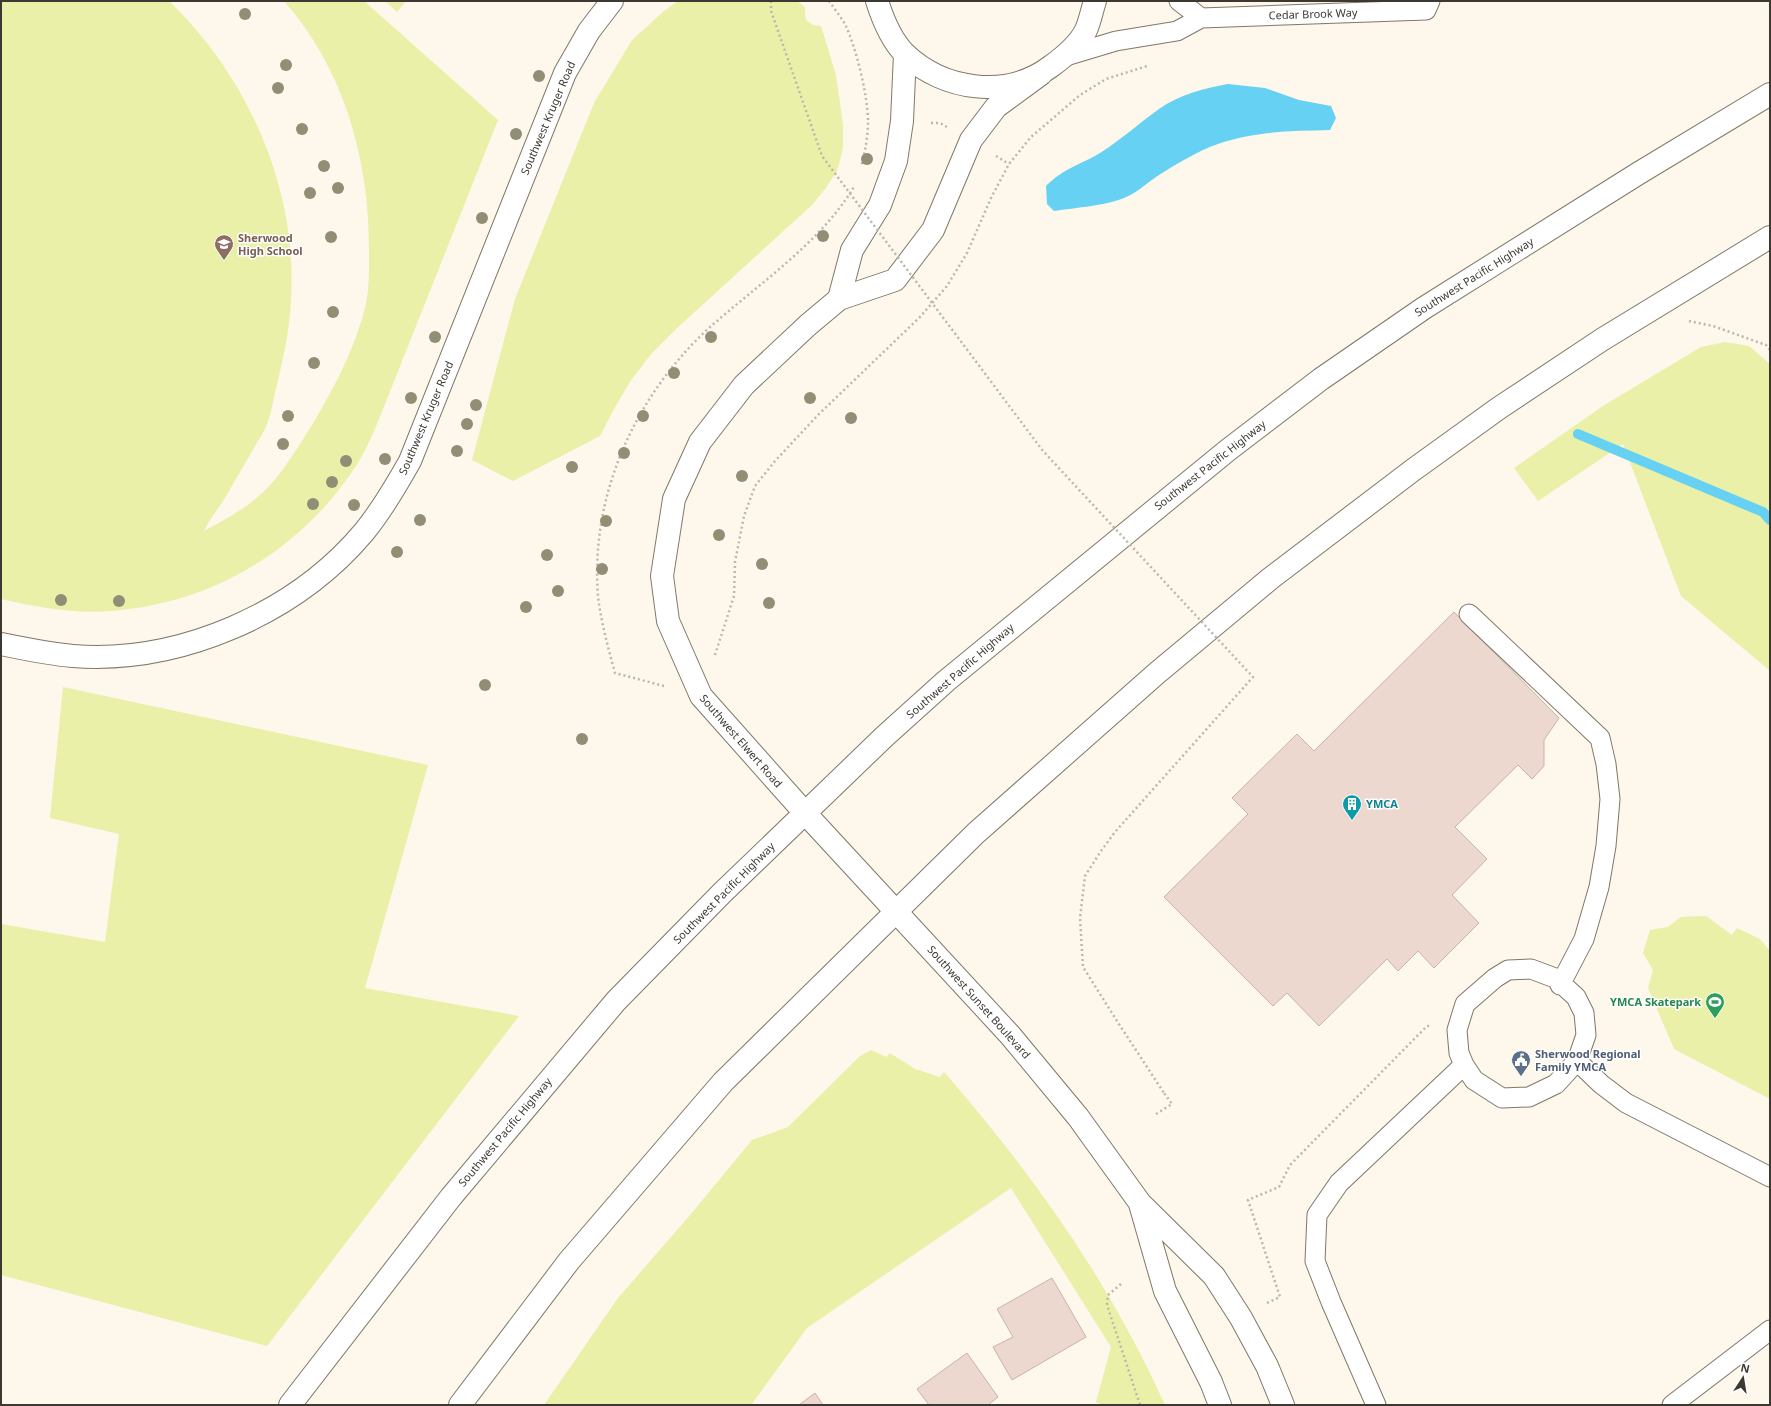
<svg xmlns="http://www.w3.org/2000/svg" width="1771" height="1406" font-family="'Noto Sans',sans-serif">
<style>
.green{fill:#eaf0a8}
.water{fill:#66d1f2}
.lines{fill:none;stroke-linecap:round;stroke-linejoin:round}
.stream{stroke:#66d1f2;stroke-width:10}
.building{fill:#edd8cf;stroke:#c8b3ab}
.lane-casing{stroke:#807767;stroke-width:21}
.secondary-casing{stroke:#807767;stroke-width:24}
.highway-casing{stroke:#807767;stroke-width:24}
.path{stroke:#bcb6ad;stroke-width:2.5;stroke-dasharray:2 3;stroke-linecap:butt}
.lane{stroke:#fff;stroke-width:19}
.secondary{stroke:#fff;stroke-width:22}
.highway{stroke:#fff;stroke-width:22}
.path-bridge{stroke:#bcb6ad;stroke-width:2.5;stroke-dasharray:2 3;stroke-linecap:butt}
.tree{fill:#908e75}
.labels{text-anchor:middle;stroke-width:3;stroke-linejoin:round;paint-order:stroke}
.street-label{font-size:11px;fill:#3d3932;stroke:#fff}
.education-label{font-size:11px;font-weight:bold;fill:#785e54;stroke:#fff;text-anchor:start}
.culture-label{font-size:11px;font-weight:bold;fill:#0d838f;stroke:#fff;text-anchor:start}
.leisure-label{font-size:11px;font-weight:bold;fill:#27864d;stroke:#fff;text-anchor:end}
.service-label{font-size:11px;font-weight:bold;fill:#4e5e75;stroke:#fff;text-anchor:start}
</style>
<rect width="100%" height="100%" fill="#fdf7ec"/>
<!-- green -->
<path class="green" d="M1 1H169C248 77 298 189 291 300 290 326 284 355 278 380 274 395 272 411 267 424 264 432 259 439 255 446 245 463 235 481 225 498 218 509 209 520 204 531 223 521 245 509 261 494 277 480 289 461 300 444 326 404 356 350 366 303 370 285 369 265 369 248 369 159 344 69 284 1H364L498 120 381 414C374 431 367 449 356 466 303 547 218 600 122 610 81 615 40 608 1 599Z
M385 1H406L397 12Z
M678 1H797L805 7V13L806 20 813 25 821 26 836 75 843 125V148L840 160 837 171 825 189 812 205 676 329 652 353 631 380 614 409 600 436 513 481 472 460 515 299 594 103 632 40 664 11Z
M1725 342 1749 346 1770 364V671L1681 596 1623 444 1538 501 1514 468 1603 406 1701 347Z
M63 687 428 765 365 988 519 1016 267 1346 1 1275V924L105 942 119 834 50 818Z
M1706 916 1732 935 1737 928 1760 939 1770 951V1099L1674 1049 1648 988 1653 970 1643 953 1650 930 1668 927 1681 917Z
M871 1050 886 1057 890 1053 915 1069 940 1077 944 1072C1033 1174 1109 1281 1165 1405H1103L1096 1402 1111 1347 1011 1188 807 1328 751 1405H544L618 1298 691 1214 752 1140 788 1127 860 1056Z"/>
<!-- water -->
<path class="water" d="M1228 84 1265 88 1299 100 1331 106 1336 118 1330 130C1293 131 1254 131 1218 144 1198 151 1178 163 1159 175 1148 182 1138 192 1126 197 1110 205 1074 208 1054 211L1047 204 1046 186C1064 168 1080 165 1100 153 1121 140 1139 123 1159 109 1179 95 1204 88 1228 84Z"/>
<g class="lines">
<!-- stream -->
<path class="stream" d="M1578 434 1763 512 1770 520"/>
</g>
<!-- building -->
<path class="building" d="M1454 612 1559 718 1544 740V766L1532 779 1518 765 1455 827 1487 859 1452 895 1479 923 1434 968 1418 951 1398 971 1387 959 1319 1026 1287 993 1273 1006 1164 897 1248 814 1232 798 1297 734 1314 751Z
M1052 1278 1086 1337 1012 1380 993 1347 1013 1337 997 1309Z
M967 1353 998 1397 988 1405H929L917 1389Z
M815 1393 823 1405H799Z"/>
<g class="lines">
<!-- lane casing -->
<g class="lane-casing">
<path id="lane" d="M1179 1 1201 18
M1066 56 1116 41 1177 31 1201 18 1426 10 1430 1
M1469 614 1600 738 1606 764 1610 799 1606 846 1599 887 1584 939 1560 985
M1531 969 1555 978 1576 997 1584 1013 1586 1035 1577 1061 1556 1084 1529 1097 1502 1098 1474 1080 1464 1065 1459 1053 1457 1030 1465 1004 1495 978 1508 970Z
M1577 1061 1601 1084 1626 1103 1770 1177
M1376 1405 1331 1302 1315 1261 1317 1215 1339 1183 1464 1065
M1672 1405 1770 1330"/>
</g>
<!-- secondary casing -->
<g class="secondary-casing">
<path id="secondary" d="M877 1C883 20 891 40 905 54 944 91 1007 99 1050 67 1064 57 1079 45 1086 30 1090 21 1092 10 1095 1
M1041 74 996 107 971 140 933 230 895 280 839 299 808 325 744 385 700 442 674 499 662 576 668 621 701 696 805 813 1010 1035 1078 1117 1140 1203 1214 1276 1241 1318 1267 1366 1283 1405
M839 299 852 250 880 205 896 161 902 121 905 54
M1 644C25 649 48 654 73 656 179 664 295 614 364 532 382 510 396 486 410 461L565 73 589 31 612 1
M1140 1204 1165 1291 1211 1382 1220 1405"/>
</g>
<!-- highway casing -->
<g class="highway-casing">
<path id="highway" d="M290 1405 451 1197 616 1001 722 893 885 736 946 681 1228 450 1321 379 1424 308 1639 173 1770 94
M460 1405 569 1261 723 1082 976 833 1157 673 1271 578 1413 470 1499 408 1603 339 1770 237"/>
</g>
<!-- path -->
<path class="path" d="M829 1C834 8 840 16 845 24 856 47 868 96 868 122 868 137 865 152 861 167
M931 123H940L947 127
M996 156 1009 164
M1689 321 1713 326 1766 345 1770 350
M715 655 734 596 735 562 744 516 755 486 775 461 818 415 920 317 947 286 967 253 991 198 1009 164 1031 137 1080 95 1106 79 1147 66
M664 686 615 673C608 647 601 622 598 596 590 495 635 396 709 328 757 285 822 242 855 185
M1156 1114 1172 1104 1164 1093
M1121 1284 1108 1295 1107 1305 1140 1405
M1267 1303 1280 1297 1248 1200 1279 1187 1290 1165 1427 1026H1430"/>
<!-- lane -->
<use href="#lane" class="lane"/>
<!-- secondary -->
<use href="#secondary" class="secondary"/>
<!-- highway -->
<use href="#highway" class="highway"/>
<!-- path-bridge -->
<path class="path-bridge" d="M771 1V11L822 156 1043 451 1253 677 1115 832 1101 851 1085 876 1080 918 1083 967 1117 1021 1164 1093"/>
</g>
<!-- trees -->
<g class="tree">
<circle cx="245" cy="14" r="6"/>
<circle cx="286" cy="65" r="6"/>
<circle cx="539" cy="76" r="6"/>
<circle cx="278" cy="88" r="6"/>
<circle cx="302" cy="129" r="6"/>
<circle cx="516" cy="134" r="6"/>
<circle cx="867" cy="159" r="6"/>
<circle cx="324" cy="166" r="6"/>
<circle cx="338" cy="188" r="6"/>
<circle cx="310" cy="193" r="6"/>
<circle cx="482" cy="218" r="6"/>
<circle cx="823" cy="236" r="6"/>
<circle cx="331" cy="237" r="6"/>
<circle cx="333" cy="312" r="6"/>
<circle cx="435" cy="337" r="6"/>
<circle cx="711" cy="337" r="6"/>
<circle cx="314" cy="363" r="6"/>
<circle cx="674" cy="373" r="6"/>
<circle cx="411" cy="398" r="6"/>
<circle cx="810" cy="398" r="6"/>
<circle cx="476" cy="405" r="6"/>
<circle cx="288" cy="416" r="6"/>
<circle cx="643" cy="416" r="6"/>
<circle cx="851" cy="418" r="6"/>
<circle cx="467" cy="424" r="6"/>
<circle cx="283" cy="444" r="6"/>
<circle cx="457" cy="451" r="6"/>
<circle cx="624" cy="453" r="6"/>
<circle cx="385" cy="459" r="6"/>
<circle cx="346" cy="461" r="6"/>
<circle cx="572" cy="467" r="6"/>
<circle cx="742" cy="476" r="6"/>
<circle cx="332" cy="482" r="6"/>
<circle cx="313" cy="504" r="6"/>
<circle cx="354" cy="505" r="6"/>
<circle cx="420" cy="520" r="6"/>
<circle cx="606" cy="521" r="6"/>
<circle cx="719" cy="535" r="6"/>
<circle cx="397" cy="552" r="6"/>
<circle cx="547" cy="555" r="6"/>
<circle cx="762" cy="564" r="6"/>
<circle cx="602" cy="569" r="6"/>
<circle cx="558" cy="591" r="6"/>
<circle cx="61" cy="600" r="6"/>
<circle cx="119" cy="601" r="6"/>
<circle cx="769" cy="603" r="6"/>
<circle cx="526" cy="607" r="6"/>
<circle cx="485" cy="685" r="6"/>
<circle cx="582" cy="739" r="6"/>
</g>
<!-- icons -->
<defs>
<g id="school-pin" transform="scale(1)"><path d="M0 17L-7.5 6A9.5 9.5 0 1 1 7.5 6Z" fill="#8d6e63" stroke="#fff"/><path d="M0-5L7-2L0 1L-7-2ZM-4 1L0 2.5L4 1V4Q0 6-4 4Z" fill="#fff"/></g>
<g id="building-pin" transform="scale(1)"><path d="M0 17L-7.5 6A9.5 9.5 0 1 1 7.5 6Z" fill="#0f9aa8" stroke="#fff"/><path d="M-4-6H4V6H1V3H-1V6H-4ZM-2.5-4.3h1.7v1.8h-1.7ZM.8-4.3h1.7v1.8H.8ZM-2.5-1h1.7V.8h-1.7ZM.8-1h1.7V.8H.8Z" fill="#fff"/></g>
<g id="stadium-pin" transform="scale(1)"><path d="M0 17L-7.5 6A9.5 9.5 0 1 1 7.5 6Z" fill="#2e9e5b" stroke="#fff"/><path d="M0-5a6.5 5 0 1 0 0 10a6.5 5 0 1 0 0-10ZM-3.5-1.8h7v3.6h-7Z" fill="#fff"/></g>
<g id="civic-pin" transform="scale(1)"><path d="M0 17L-7.5 6A9.5 9.5 0 1 1 7.5 6Z" fill="#5c6f8a" stroke="#fff"/><path d="M-.6-6.5H3V-4.5H.6V-3L4-1V1h2V6H-6V1h2V-1L-.6-3ZM-1.2 2.5V6h2.4V2.5Z" fill="#fff"/></g>
</defs>
<g fill-rule="evenodd">
<use href="#school-pin" x="224" y="244"/>
<use href="#building-pin" x="1352" y="804"/>
<use href="#stadium-pin" x="1715" y="1002"/>
<use href="#civic-pin" x="1521" y="1060"/>
</g>
<g class="labels">
<!-- street labels -->
<g class="street-label">
<text transform="translate(1313 14) rotate(-2)" y="4">Cedar Brook Way</text>
<text transform="translate(548 118) rotate(-67)" y="4">Southwest Kruger Road</text>
<text transform="translate(1474 277) rotate(-32)" y="4">Southwest Pacific Highway</text>
<text transform="translate(426 418) rotate(-67)" y="4">Southwest Kruger Road</text>
<text transform="translate(1210 465) rotate(-38)" y="4">Southwest Pacific Highway</text>
<text transform="translate(960 671) rotate(-41)" y="4">Southwest Pacific Highway</text>
<text transform="translate(741 741) rotate(49)" y="4">Southwest Elwert Road</text>
<text transform="translate(724 893) rotate(-45)" y="4">Southwest Pacific Highway</text>
<text transform="translate(979 1002) rotate(48)" y="4">Southwest Sunset Boulevard</text>
<text transform="translate(505 1132) rotate(-50)" y="4">Southwest Pacific Highway</text>
</g>
<!-- education labels -->
<g class="education-label">
<text x="238" y="242">Sherwood<tspan x="238" dy="13">High School</tspan></text>
</g>
<!-- culture labels -->
<g class="culture-label">
<text x="1366" y="808">YMCA</text>
</g>
<!-- leisure labels -->
<g class="leisure-label">
<text x="1701" y="1006">YMCA Skatepark</text>
</g>
<!-- service labels -->
<g class="service-label">
<text x="1535" y="1058">Sherwood Regional<tspan x="1535" dy="13">Family YMCA</tspan></text>
</g>
</g>
<!-- border -->
<rect width="1771" height="1406" fill="none" stroke="#3d3932" stroke-width="4"/>
<!-- north arrow -->
<g transform="translate(1743 1378) rotate(12)" stroke="#ffffff" stroke-width="3" paint-order="stroke">
<path d="M0-3L7 15L0 10L-7 15Z" fill="#3d3932"/>
<text y="-6" font-size="11" font-weight="bold" text-anchor="middle" fill="#3d3932">N</text>
</g>
</svg>
